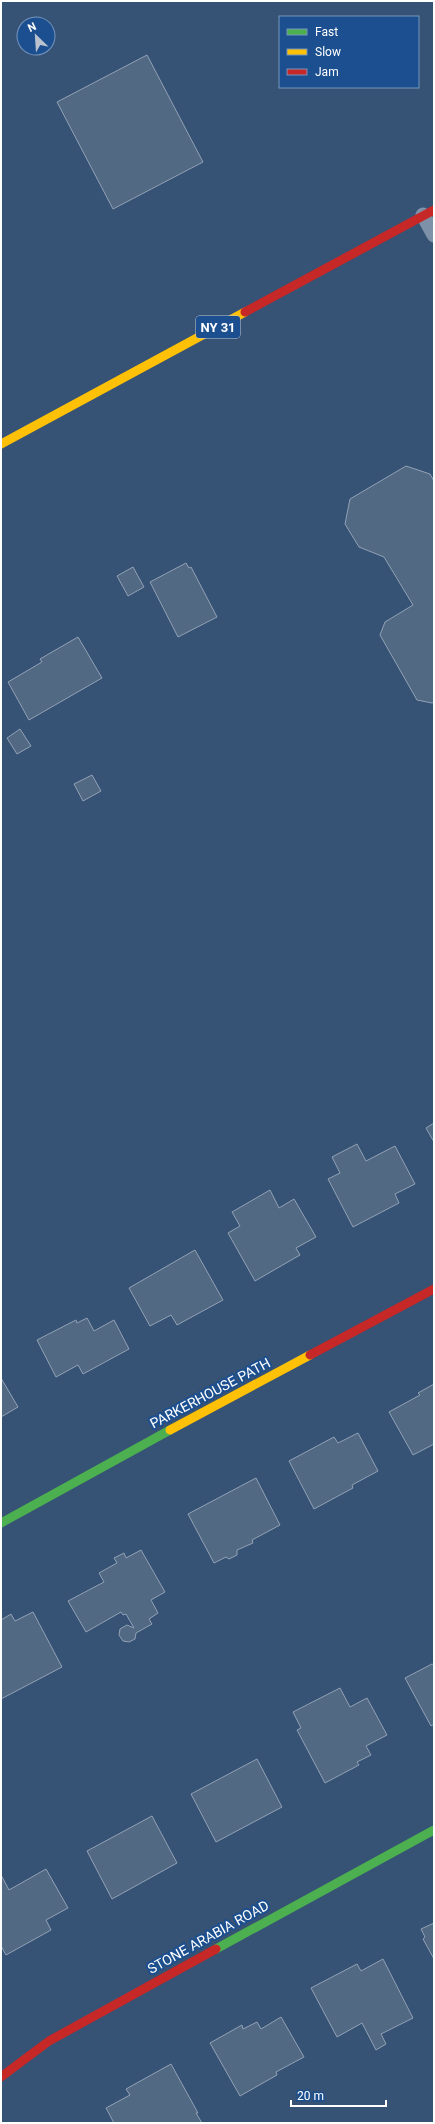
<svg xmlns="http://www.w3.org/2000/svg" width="435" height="2124" font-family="Roboto,sans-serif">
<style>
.building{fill:#526984;stroke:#92a2b6}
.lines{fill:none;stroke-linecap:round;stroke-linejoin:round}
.lane{stroke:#7d92a8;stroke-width:15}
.fast{stroke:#4caf50;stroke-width:9}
.slow{stroke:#ffc107;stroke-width:9}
.jam{stroke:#c62828;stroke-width:9}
.labels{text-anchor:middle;stroke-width:4;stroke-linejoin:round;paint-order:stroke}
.shield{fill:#1b4f8f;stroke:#bbcadd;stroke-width:1}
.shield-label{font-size:13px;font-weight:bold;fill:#fff}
.street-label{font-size:14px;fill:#fff;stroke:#1b4f8f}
</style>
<rect width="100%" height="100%" fill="#365274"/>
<!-- building -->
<path class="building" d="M147 55 203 162 113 209 57 102Z
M406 466 430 474 434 481V702L432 703 417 700 380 635 385 622 413 605 384 557 359 547 345 524 350 499Z
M186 563 189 568 191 567 217 617 178 637 150 582Z
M133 567 144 587 128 596 117 576Z
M78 637 102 678 29 720 8 682 42 662 40 659Z
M20 729 31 746 17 754 7 738Z
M92 775 101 791 83 801 74 784Z
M434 1123V1142L426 1128Z
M357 1144 366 1161 395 1146 415 1184 395 1194 399 1203 353 1227 328 1179 340 1173 332 1157Z
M270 1190 279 1208 294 1199 316 1237 296 1248 300 1255 255 1281 228 1233 240 1226 232 1212Z
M195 1250 223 1300 177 1325 171 1315 150 1326 129 1288Z
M87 1318 94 1331 114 1320 129 1349 83 1374 78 1365 56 1377 37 1340 76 1320 77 1323Z
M1 1378 18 1407 1 1417Z
M434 1384V1444L413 1455 389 1412 420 1395 418 1393Z
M358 1433 378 1471 352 1485 353 1488 314 1509 289 1461 334 1437 338 1443Z
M256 1478 280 1525 252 1540 253 1543 237 1550V1555L229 1559 226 1557 214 1563 188 1514Z
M141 1550 165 1592 151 1600 158 1613 149 1619 152 1624 136 1633 135 1639 129 1642 123 1641 119 1635 120 1629 127 1625 134 1628 126 1614 123 1615 121 1612 86 1632 68 1601 104 1582 99 1573 117 1563 114 1558 124 1553 126 1558Z
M33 1612 62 1667 1 1699V1620L11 1614 15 1621Z
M432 1664 434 1665V1724L431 1726 405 1678Z
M340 1688 350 1707 367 1698 387 1735 366 1746 371 1755 357 1762 359 1765 325 1783 297 1730 301 1728 293 1712Z
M257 1759 282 1807 216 1842 191 1794Z
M152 1816 177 1863 112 1899 87 1851Z
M46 1869 68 1908 46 1920 51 1930 6 1955 1 1946V1875L9 1890Z
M434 1923V1959L423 1939 425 1937 421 1929Z
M383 1959 413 2018 381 2034 386 2044 376 2050 362 2023 337 2037 311 1988 357 1964 361 1971Z
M281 2017 304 2057 276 2072 277 2075 240 2096 210 2043 242 2025 243 2029 257 2022 261 2029Z
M171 2064 198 2113H196L202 2123H114L106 2108 130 2095 126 2089Z"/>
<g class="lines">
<!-- lane -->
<path class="lane" d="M423 215 434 235"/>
<!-- fast -->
<path class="fast" d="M1 1523 170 1430
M216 1949 434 1830"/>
<!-- slow -->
<path class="slow" d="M1 444 245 312
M170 1430 310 1355"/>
<!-- jam -->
<path class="jam" d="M245 312 434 210
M310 1355 434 1289
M1 2077 49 2041 216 1949"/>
</g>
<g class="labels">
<!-- shield labels -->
<rect class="shield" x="196" y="316" width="44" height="22" rx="3"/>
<g class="shield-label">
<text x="218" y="332">NY 31</text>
</g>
<!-- street labels -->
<g class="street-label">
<text transform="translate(210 1393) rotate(-28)" y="5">PARKERHOUSE PATH</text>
<text transform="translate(208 1937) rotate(-29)" y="5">STONE ARABIA ROAD</text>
</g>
</g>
<!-- border -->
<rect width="435" height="2124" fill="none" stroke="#ffffff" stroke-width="4"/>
<!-- legend -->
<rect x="279" y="16" width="140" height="72" fill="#1b4f8f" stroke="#7695bc"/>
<rect x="287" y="29" width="20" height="6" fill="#4caf50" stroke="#7695bc"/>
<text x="315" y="36" font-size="12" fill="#ffffff">Fast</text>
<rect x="287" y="49" width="20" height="6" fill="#ffc107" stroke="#7695bc"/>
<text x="315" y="56" font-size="12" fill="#ffffff">Slow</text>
<rect x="287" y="69" width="20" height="6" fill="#c62828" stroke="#7695bc"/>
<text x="315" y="76" font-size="12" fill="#ffffff">Jam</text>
<!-- north arrow -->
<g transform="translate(36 36) rotate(335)"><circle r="19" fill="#1b4f8f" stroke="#7695bc"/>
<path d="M0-3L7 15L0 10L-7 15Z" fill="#b9c2ce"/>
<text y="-6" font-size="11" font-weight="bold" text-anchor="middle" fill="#ffffff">N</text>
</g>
<!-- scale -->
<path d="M291 2100v6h95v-6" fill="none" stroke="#ffffff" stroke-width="2"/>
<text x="297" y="2100" font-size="12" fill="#ffffff" stroke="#1b4f8f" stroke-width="3" paint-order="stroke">20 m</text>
</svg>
